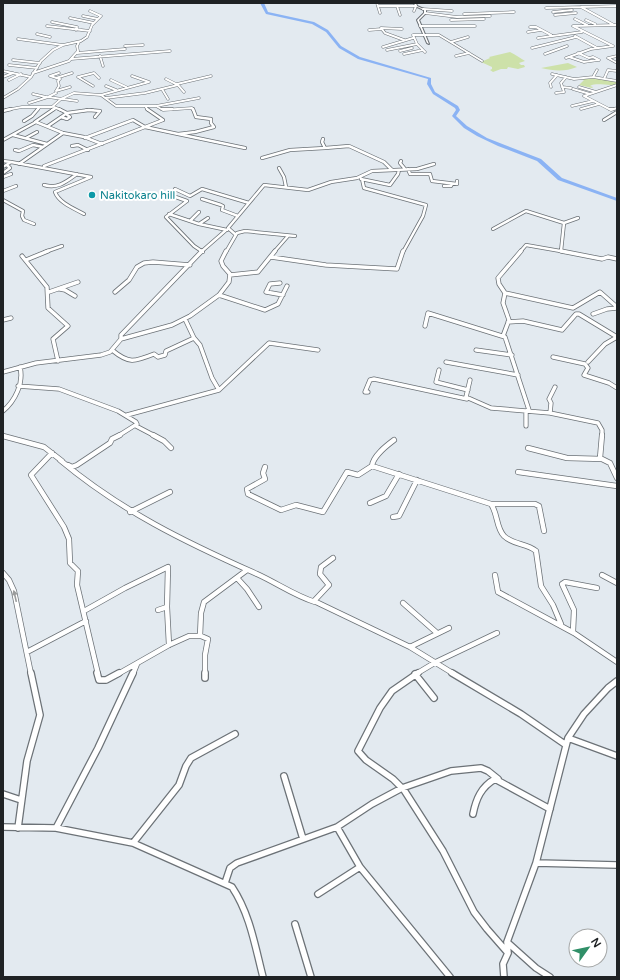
<svg xmlns="http://www.w3.org/2000/svg" width="620" height="980" font-family="'Varela Round',sans-serif">
<style>
.green{fill:#cde1a9}
.lines{fill:none;stroke-linecap:round;stroke-linejoin:round}
.river{fill:#8bb3f4;fill-rule:evenodd}
.minor-far4-casing{stroke:#6c7277;stroke-width:3}
.minor-far3-casing{stroke:#6c7277;stroke-width:4}
.minor-far2-casing{stroke:#6c7277;stroke-width:5}
.minor-far1-casing{stroke:#6c7277;stroke-width:6}
.minor-casing{stroke:#6c7277;stroke-width:8}
.tertiary-casing{stroke:#6c7277;stroke-width:2}
.minor-far4{stroke:#fff;stroke-width:2}
.minor-far3{stroke:#fff;stroke-width:2.5}
.minor-far2{stroke:#fff;stroke-width:3.5}
.minor-far1{stroke:#fff;stroke-width:4.5}
.minor{stroke:#fff;stroke-width:5.5}
.tertiary{fill:#fff;fill-rule:evenodd}
.oneway{fill:#9a9c9c}
.culture-dot{fill:#0f9aa8;stroke:#fff;stroke-width:1.5}
.labels{text-anchor:middle;stroke-width:4;stroke-linejoin:round;paint-order:stroke}
.far-culture-label{font-size:11px;fill:#0d838f;stroke:#fff;text-anchor:start}
</style>
<rect width="100%" height="100%" fill="#e3eaf0"/>
<!-- green -->
<path class="green" d="M510 52C516 55 520 58 525 61L519 63 521 65H524L525 67 518 69 508 67 507 69H501L493 72 490 70 492 69V67L481 62 490 58 489 57Z
M568 63 577 67C565 72 554 71 541 68Z
M591 76 617 81V84C609 87 598 82 590 86L593 87 592 88 579 85 584 80 582 79Z"/>
<g class="lines">
<!-- river -->
<path class="river" d="M260 3H264L268 12 314 22 328 30 341 46 360 57 431 78V84L435 92 458 106 460 110 456 116 467 126 487 138 541 159 562 178 617 198V201L558 180 537 161 498 146 477 136 464 128 452 116 456 110 455 108 433 94 427 84 428 79 358 59 339 48 326 32 312 24 266 14Z"/>
<!-- minor-far4 casing -->
<g class="minor-far4-casing">
<path id="minor-far4" d="M377 3 380 13
M379 6H416L414 11
M397 6 400 15
M581 7 614 25
M546 8 617 6
M423 9 452 11
M553 12 572 10
M425 13 457 17 490 16
M464 14 514 12
M555 15 576 13
M83 16 98 19
M70 18 94 23
M575 19 587 25
M451 20 484 19
M586 20 595 24
M52 22 77 27 76 30
M47 26 90 31
M420 26H475
M530 27H536L551 35
M381 28 385 33 404 40
M381 28 402 29
M369 30 382 29
M528 32 541 30
M37 34 50 37
M575 36 597 48
M538 38 582 32
M18 39 63 45
M451 42 468 37
M125 46 143 45
M613 46 573 26 617 25
M383 47 413 38
M532 48 576 37
M387 50 417 44
M400 51 412 48
M425 52 417 44 413 35H439L482 61
M77 53 125 49
M578 53 589 58 593 57 599 60
M404 54 423 50
M545 54 567 46
M100 56 103 66
M456 56 469 53
M569 57 584 62 598 60
M566 58 591 49 613 46
M608 58 617 63
M608 58 617 56
M71 59 170 51
M13 60 40 63
M9 65 37 68
M3 71 31 77
M33 73 69 61 78 51 77 46 79 42
M552 74 574 79 593 77 617 81
M50 76 60 79 58 81 59 86 56 91
M50 76 59 73
M132 76 149 82
M3 77 13 73
M78 77 94 73 99 78
M78 77 93 86
M593 77 597 70
M56 78 72 73
M166 79 178 85 184 92
M604 79 608 70 617 71
M9 80 21 74
M111 80 126 87
M177 84 211 76
M106 86 116 90
M551 87 550 83 557 75
M562 87 571 88
M579 87 596 92
M162 89 168 99
M573 89 590 94
M56 91 70 87
M56 93 48 97 77 101
M556 93 564 92 561 83 566 77
M33 94 46 97
M101 95 149 82
M584 96 611 110 617 108
M584 96 617 85
M3 98 18 89 31 77 41 61 53 50 63 45 81 41 87 37 92 25 101 16 90 11
M106 98 145 93 178 85
M29 103 48 97
M145 106H156L199 98
M156 106 163 110 192 108 193 110
M572 106 593 101
M54 107 61 110
M581 109 599 104
M6 110 22 107H52L61 99 74 93 101 95 116 106H145L148 110
M37 110 39 108
M52 110 56 108
M86 110H93"/>
</g>
<!-- minor-far3 casing -->
<g class="minor-far3-casing">
<path id="minor-far3" d="M147 109 163 120
M162 109H172
M193 109 196 117 211 119V123L214 127 195 132 178 134 245 148
M610 109H613
M3 111 11 109
M67 113 89 110 100 111 95 117
M61 117 67 119 70 117 66 114
M604 120 617 112
M24 121 32 116 38 109
M35 122 54 109
M48 126 67 113 59 109
M13 135 47 144
M26 138 37 132
M85 138 133 120 145 127 178 134
M3 140 36 122 63 133 84 137 102 144
M72 146 78 145 88 150
M325 148 349 146 384 162 392 170
M15 150 19 151 33 145 43 147
M262 158 290 150 325 148 322 142 323 139
M3 161 11 162
M401 161 400 163 405 169
M19 164 63 133
M44 166 163 120
M3 167 11 162 91 177 55 192C59 203 75 209 84 214
M279 168 284 177 286 187
M408 169 410 174H430L432 181 457 184V181
M3 173 10 168 7 165
M3 177 11 174
M361 179 390 185 398 174 399 170
M362 179 364 188 426 205 423 216 403 252
M44 185C58 189 66 182 77 174
M444 186H451L452 184
M175 189 190 196 202 189 249 203
M3 191 16 186
M170 195 187 201 166 217 194 246 203 252
M202 199 221 205 223 206 222 210 238 216
M3 200 23 211 22 216 24 220 34 224
M169 214 199 224 227 230
M190 221 199 212
M564 223 578 218
M199 224 208 218
M493 229 526 211 564 223 561 251
M236 235 228 228 264 185 308 190 331 182 357 178 372 171 417 169 434 164
M45 252 62 246
M201 252 225 231
M226 252 237 233 245 231 295 236
M274 252 288 236
M520 252 526 245 566 252"/>
</g>
<!-- minor-far2 casing -->
<g class="minor-far2-casing">
<path id="minor-far2" d="M561 251 602 259 608 257 617 259
M22 256 47 287 48 308 68 326 53 339 58 361
M271 257 326 265 397 269 403 251
M26 260 48 251
M230 275 258 272 275 251
M280 283 270 284 266 292 283 295
M60 289 65 290 75 296
M49 292 78 282
M115 292 129 280 137 267 144 263 153 262 190 265
M505 293 499 284 498 278 521 251
M219 295 265 310 278 304 287 286
M593 314 607 309 617 308
M185 319 194 338 200 345 212 378 219 390
M3 320 11 318
M508 322 523 321 562 330 576 314H579L617 337
M425 326 428 313 505 337 529 410 526 411V426
M503 336 509 320 503 303 505 293 573 308 600 292 617 307
M121 339V335L202 251
M112 350C129 364 134 362 154 354L158 357 165 355 166 351 194 338
M476 350 512 355
M553 357 585 364 588 368 584 375 609 383 617 388
M446 362 518 375
M588 362 605 344 617 337
M439 370 436 382 468 390
M3 372 36 363 101 355 110 352 121 339 172 325 190 316 219 295 229 282 230 274 223 266 221 261 226 251
M470 380 466 397 491 408 550 413 598 423 602 430V436
M18 386 59 389 118 411 136 422 137 424 118 436
M368 392H365L370 380 374 379 467 399
M3 411C15 401 24 383 20 367
M550 413 551 403 549 399 555 387
M127 415 219 390 269 343 318 350
M136 426 155 436"/>
</g>
<!-- minor-far1 casing -->
<g class="minor-far1-casing">
<path id="minor-far1" d="M153 435 164 441 171 448
M3 436 44 447 62 461
M394 440C386 446 373 456 372 466L491 504C498 514 496 528 504 536 513 545 527 543 536 551L541 586 553 605 561 624
M528 448 567 458 602 459 610 463 617 478
M52 453 31 475 64 527 69 539 70 563 78 571 77 585 98 674
M600 458 602 435
M60 460C121 511 185 542 257 574 277 583 295 596 315 602
M68 465 72 467 77 465 110 443 112 439 120 435
M265 467 263 473 265 479 247 489 248 494 281 510 296 505 323 512 347 472 358 475 372 466
M518 472 617 486
M370 503 386 496 399 474
M491 504H535L539 506 544 531
M130 512 170 492
M393 517 399 516 417 480
M333 558 321 567 320 574 329 585 314 601 410 647
M3 573 9 580 14 591 31 674
M495 575 498 592 574 633 617 662
M602 575 617 583
M237 578 247 589 259 607
M403 603 437 633
M158 610 167 607
M84 611 125 588 168 567 167 607 169 645
M449 628 410 647 454 674
M573 631 574 610 562 584 565 582 597 588
M200 636 201 613 204 602 247 570
M27 652 86 621
M118 674 169 645 189 636H201L208 639 205 655V674
M133 674 137 664
M416 674 436 662 497 633"/>
</g>
<!-- minor casing -->
<g class="minor-casing">
<path id="minor" d="M97 673 99 680H106L119 673
M205 673V678
M418 673 392 691 380 708 358 751 366 760 393 779 404 790 443 851 474 912 487 929 508 953
M452 673 521 714 566 745
M415 674 434 698
M568 738 617 756
M284 776 303 839
M3 794 21 800
M473 814C476 799 481 787 495 779L550 809
M3 827 56 828 133 843 232 887C250 914 255 946 263 977
M337 827 360 867 450 977
M18 828 27 761 40 715 31 673
M56 828 98 748 133 673
M133 843 179 785 186 766 191 758 235 734
M536 863 617 865
M225 883 230 868 237 863 337 827 372 804 402 788 451 771 481 768 488 771 498 779
M318 894 360 867
M295 924 311 977
M507 942 536 968 550 977
M504 977 503 964 508 953 507 942 536 863 568 738 584 714 608 688 617 681"/>
</g>
<!-- tertiary casing -->
<g class="tertiary-casing">
<path id="tertiary" d="M414 3H416L417 6 426 10V13L419 20 429 44 427 43 417 20 424 13V10L415 6Z"/>
</g>
<!-- minor-far4 -->
<use href="#minor-far4" class="minor-far4"/>
<!-- minor-far3 -->
<use href="#minor-far3" class="minor-far3"/>
<!-- minor-far2 -->
<use href="#minor-far2" class="minor-far2"/>
<!-- minor-far1 -->
<use href="#minor-far1" class="minor-far1"/>
<!-- minor -->
<use href="#minor" class="minor"/>
<!-- tertiary -->
<use href="#tertiary" class="tertiary"/>
</g>
<!-- one-way arrows -->
<defs><path id="oneway-solid" d="M-6-.8H1V-3.2L6.5 0L1 3.2V.8H-6Z"/></defs>
<use class="oneway" href="#oneway-solid" transform="translate(15 596) rotate(-103)"/>
<!-- markers -->
<circle class="culture-dot" cx="92" cy="195" r="4"/>
<g class="labels">
<!-- far-culture labels -->
<g class="far-culture-label">
<text x="100" y="199">Nakitokaro hill</text>
</g>
</g>
<!-- border -->
<rect width="620" height="980" fill="none" stroke="#1f2224" stroke-width="8"/>
<!-- north arrow -->
<g transform="translate(588 948) rotate(57)"><circle r="19" fill="#ffffff" stroke="#a5a7a7"/>
<path d="M0-3L7 15L0 10L-7 15Z" fill="#308f68"/>
<text y="-6" font-size="11" font-weight="bold" text-anchor="middle" fill="#1f2224">N</text>
</g>
</svg>
